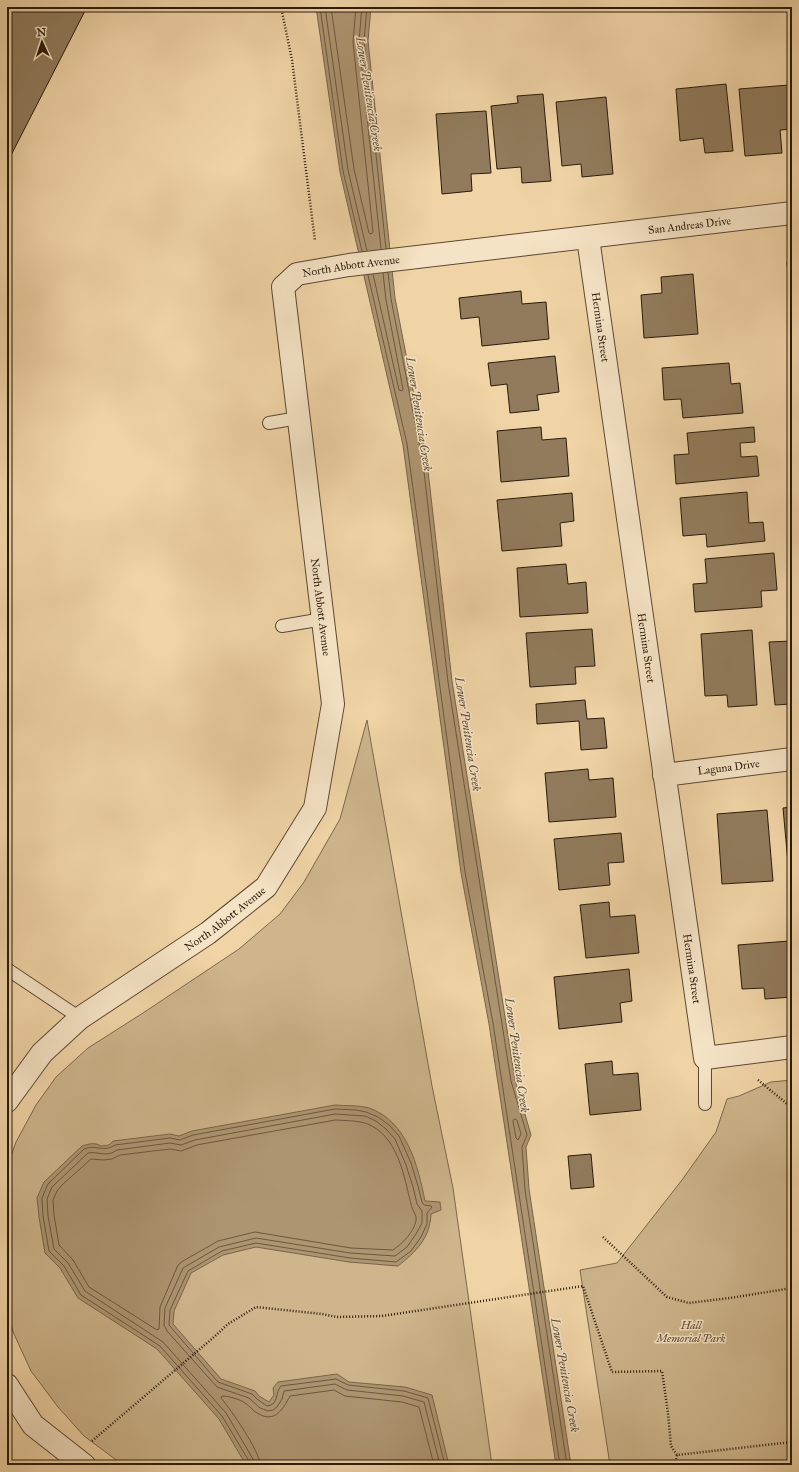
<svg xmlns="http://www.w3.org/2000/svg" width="799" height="1472" font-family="'IM FELL Great Primer',serif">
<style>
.green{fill:#ceb58c;stroke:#7c684c}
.water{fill:#ad9571;stroke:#796448}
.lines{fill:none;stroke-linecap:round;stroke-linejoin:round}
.shore{stroke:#6c583e;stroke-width:1}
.building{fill:#917b5c;stroke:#2a1b0b}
.service-casing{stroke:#5c4932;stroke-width:14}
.minor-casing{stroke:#5c4932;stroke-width:24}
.path{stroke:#2a1b0b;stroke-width:2.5;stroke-dasharray:1 2;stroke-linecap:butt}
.service{stroke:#f5e3c5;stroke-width:12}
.minor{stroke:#f5e3c5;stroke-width:22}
.labels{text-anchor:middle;stroke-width:3;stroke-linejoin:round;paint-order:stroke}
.street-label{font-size:11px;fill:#2a1b0b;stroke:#f5e3c5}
.park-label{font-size:11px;font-style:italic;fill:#5b4932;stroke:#f5e3c5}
.water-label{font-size:12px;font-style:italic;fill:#5e4c34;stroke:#f5e3c5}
</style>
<rect width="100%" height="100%" fill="#f0d4a6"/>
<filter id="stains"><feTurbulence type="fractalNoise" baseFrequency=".005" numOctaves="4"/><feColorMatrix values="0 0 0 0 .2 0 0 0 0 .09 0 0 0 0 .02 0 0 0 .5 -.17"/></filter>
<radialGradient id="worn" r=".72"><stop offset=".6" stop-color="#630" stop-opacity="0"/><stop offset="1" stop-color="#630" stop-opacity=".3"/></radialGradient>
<!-- green -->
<path class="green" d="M367 720 432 1086 453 1188 492 1465H123L84 1436 58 1407 31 1371 14 1334 7 1312V1167L16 1142 36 1105 56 1077 88 1048 143 1013 239 949 280 914 304 882 340 819Z
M792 1080V1465H610L580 1270 617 1263 682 1180 716 1132 727 1099 739 1096 771 1082Z"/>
<!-- water -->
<path class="water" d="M316 7H371L368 41 395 298 427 462 452 681 515 1080 531 1135 526 1147 529 1189 571 1465H556L489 1024 461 873 403 445 340 172Z
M335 1105C346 1106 358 1105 369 1108 407 1121 418 1166 425 1201L440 1202 441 1210 431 1214C430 1238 416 1252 398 1266L349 1262 256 1247 223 1255 191 1273 174 1311 173 1324 221 1379 255 1391 259 1396 269 1402 274 1395 273 1388 278 1382 337 1374 349 1382 405 1387 432 1395 449 1465H246L219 1419 157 1349 78 1298 60 1268 45 1253 39 1217 37 1198 44 1182 82 1146C88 1144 95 1142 101 1146L109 1145 113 1141 170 1134 179 1136 192 1131Z"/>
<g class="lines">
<!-- shore -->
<path class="shore" d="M320 7 343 171 362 251
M325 7 348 170 367 251
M331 7 354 169 369 233 371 234 373 232 353 42 356 7
M362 7 359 41 381 249
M367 7 364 41 386 249
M388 272 391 299 423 463 448 682 511 1081 527 1135 522 1147 525 1190 567 1465
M373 274 399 390 402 391 403 389 386 300 383 273
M368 275 407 444 465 872 493 1023 560 1465
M515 1119 517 1120 521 1134 518 1140 516 1138 513 1121Z
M336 1120C348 1121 361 1120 372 1126 399 1141 404 1177 411 1204 412 1211 417 1214 416 1221 413 1233 403 1243 393 1250L351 1248 255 1232 218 1241 183 1261 178 1265 160 1307 159 1329 157 1330 89 1287 73 1260 59 1245 54 1215 53 1200 57 1191 62 1185 91 1159 103 1160 112 1159 120 1155 170 1149 181 1151 197 1145Z
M249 1465V1461L222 1416 160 1346 81 1295 64 1266 49 1251 43 1216 42 1198 48 1184 84 1149C96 1144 104 1153 115 1145L170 1138 180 1140 193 1135 335 1109 356 1110 366 1112 378 1117 389 1125 399 1136 411 1163 418 1186 422 1202 424 1205 431 1206 432 1207 427 1213V1224L421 1237 411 1251 396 1262 350 1258 256 1243 222 1251 188 1271 170 1310 169 1325 218 1382 252 1394 257 1399 267 1406C279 1405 275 1392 281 1386L336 1379 348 1385 404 1391 428 1398 445 1465
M254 1465 253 1459 226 1413 163 1342 85 1291 68 1263 54 1249 48 1216 47 1199 52 1187 88 1153C99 1151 106 1158 117 1150L170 1143 181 1145 195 1140 335 1114 365 1116 376 1121 386 1129 395 1139 406 1165 413 1187 417 1204 422 1211V1223L416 1234 407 1247 395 1256 350 1253 256 1238 219 1247 183 1268 165 1308 164 1325 167 1331 217 1387 249 1398 260 1408 268 1411 273 1410 277 1407 282 1399 284 1391 335 1384 347 1390 403 1396 424 1402 440 1465
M260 1465C260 1451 231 1410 221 1398L222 1396C228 1396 240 1399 245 1403 250 1406 253 1411 257 1413 275 1424 283 1409 290 1396L334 1390 345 1396 402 1402 419 1407 434 1465"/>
</g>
<!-- building -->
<path class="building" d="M7 7H87L7 163Z
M726 84 733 151 705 153 703 138 680 141 676 89Z
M789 85 792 129 780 130 782 153 745 156 739 89Z
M543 94 551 181 522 183 521 167 497 169 491 106 518 103 517 96Z
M606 97 613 174 582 177 581 164 562 166 556 102Z
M486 111 491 173 471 174 472 191 442 194 436 114Z
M787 262H792V324Z
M693 274 698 334 644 338 641 295 662 293 661 277Z
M521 291 522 304 546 302 549 339 482 346 479 317 461 319 459 298Z
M555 356 559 392 537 395 539 410 510 413 507 384 491 386 488 363Z
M729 363 731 384 740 383 743 413 683 418 681 399 664 400 662 368Z
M541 427 542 440 566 438 569 476 501 482 497 431Z
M754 427 755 442 740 443 741 457 757 456 759 476 676 484 674 455 689 454 687 433Z
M747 492 749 523 763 522 765 541 707 547 706 534 683 536 680 498Z
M572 493 574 521 560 523 562 546 502 551 497 500Z
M774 553 777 590 761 591 762 607 695 612 693 584 707 583 705 559Z
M566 564 568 584 586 582 588 613 520 617 517 568Z
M592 629 595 666 575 667 576 684 530 687 526 633Z
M752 630 757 705 728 707 727 695 705 696 701 634Z
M792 641V704L775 705 769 642Z
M585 700 587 719 604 718 607 748 581 750 579 721 537 724 536 704Z
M588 769 589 780 613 778 616 817 549 822 545 773Z
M792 807V884L790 885 783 808Z
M767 810 773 881 722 884 717 814Z
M621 833 624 862 608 863 610 885 559 890 554 839Z
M609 902 610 917 635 915 639 953 586 958 580 905Z
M789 941 792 997 765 999 764 988 742 989 738 945Z
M629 969 632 1001 620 1003 622 1022 559 1029 554 977Z
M612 1061 613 1075 638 1073 641 1110 590 1115 585 1064Z
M591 1154 594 1187 571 1189 568 1156Z"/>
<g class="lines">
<!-- service casing -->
<g class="service-casing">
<path id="service" d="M269 423 298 418
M282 626 323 619
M7 969 80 1018
M705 1058V1104"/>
</g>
<!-- minor casing -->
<g class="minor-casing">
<g id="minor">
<path id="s1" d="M588 238 705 1058 792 1047"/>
<path id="s2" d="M664 775 792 759"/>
<path id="s3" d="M7 1101 42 1053 80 1018 208 933 266 887 315 808 333 704 283 287 297 274 349 265 792 213"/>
<path d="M7 1385 33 1425 84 1465"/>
</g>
</g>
<!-- path -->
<path class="path" d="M281 7 292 60 315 241
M758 1080 792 1108
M603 1237 667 1297 689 1303 730 1298 792 1288
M92 1441 214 1337 228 1324 256 1307 322 1314 337 1317 382 1316 583 1286 612 1372 662 1371 668 1413 671 1446 677 1455 792 1442
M675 1465 677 1455"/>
<!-- service -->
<use href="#service" class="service"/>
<!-- minor -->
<use href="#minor" class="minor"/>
</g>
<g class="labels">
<!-- street labels -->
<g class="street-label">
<text dy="4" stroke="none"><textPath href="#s3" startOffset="1372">San Andreas Drive</textPath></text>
<text dy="4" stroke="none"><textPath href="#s3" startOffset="1031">North Abbott Avenue</textPath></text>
<text dy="4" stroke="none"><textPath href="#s1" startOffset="90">Hermina Street</textPath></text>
<text transform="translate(321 607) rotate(83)" y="4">North Abbott Avenue</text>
<text dy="4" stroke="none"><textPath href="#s1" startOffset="414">Hermina Street</textPath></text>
<text dy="4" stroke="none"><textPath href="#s2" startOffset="65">Laguna Drive</textPath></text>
<text dy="4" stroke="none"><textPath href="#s3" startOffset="287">North Abbott Avenue</textPath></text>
<text dy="4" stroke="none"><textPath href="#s1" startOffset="738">Hermina Street</textPath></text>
</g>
<!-- park labels -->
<g class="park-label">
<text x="691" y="1329">Hall<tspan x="691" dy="13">Memorial Park</tspan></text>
</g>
<!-- water labels -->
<g class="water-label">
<text transform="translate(369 94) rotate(81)" y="4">Lower Penitencia Creek</text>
<text transform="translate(419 414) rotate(81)" y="4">Lower Penitencia Creek</text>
<text transform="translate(468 734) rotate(81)" y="4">Lower Penitencia Creek</text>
<text transform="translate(517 1055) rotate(82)" y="4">Lower Penitencia Creek</text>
<text transform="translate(565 1375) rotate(80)" y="4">Lower Penitencia Creek</text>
</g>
</g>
<!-- margin -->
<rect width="799" height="1472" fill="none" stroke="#f0d4a6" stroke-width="24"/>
<rect x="8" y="8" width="783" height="1456" fill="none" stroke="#2a1b0b" stroke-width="2"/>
<rect x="12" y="12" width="775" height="1448" fill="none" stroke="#2a1b0b"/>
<!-- north arrow -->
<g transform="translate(42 42) rotate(357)" stroke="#f5e3c5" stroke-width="3" paint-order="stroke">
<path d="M0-3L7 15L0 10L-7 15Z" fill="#2a1b0b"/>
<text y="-6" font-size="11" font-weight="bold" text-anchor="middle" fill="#2a1b0b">N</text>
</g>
<rect width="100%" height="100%" filter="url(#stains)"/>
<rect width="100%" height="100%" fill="url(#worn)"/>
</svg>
